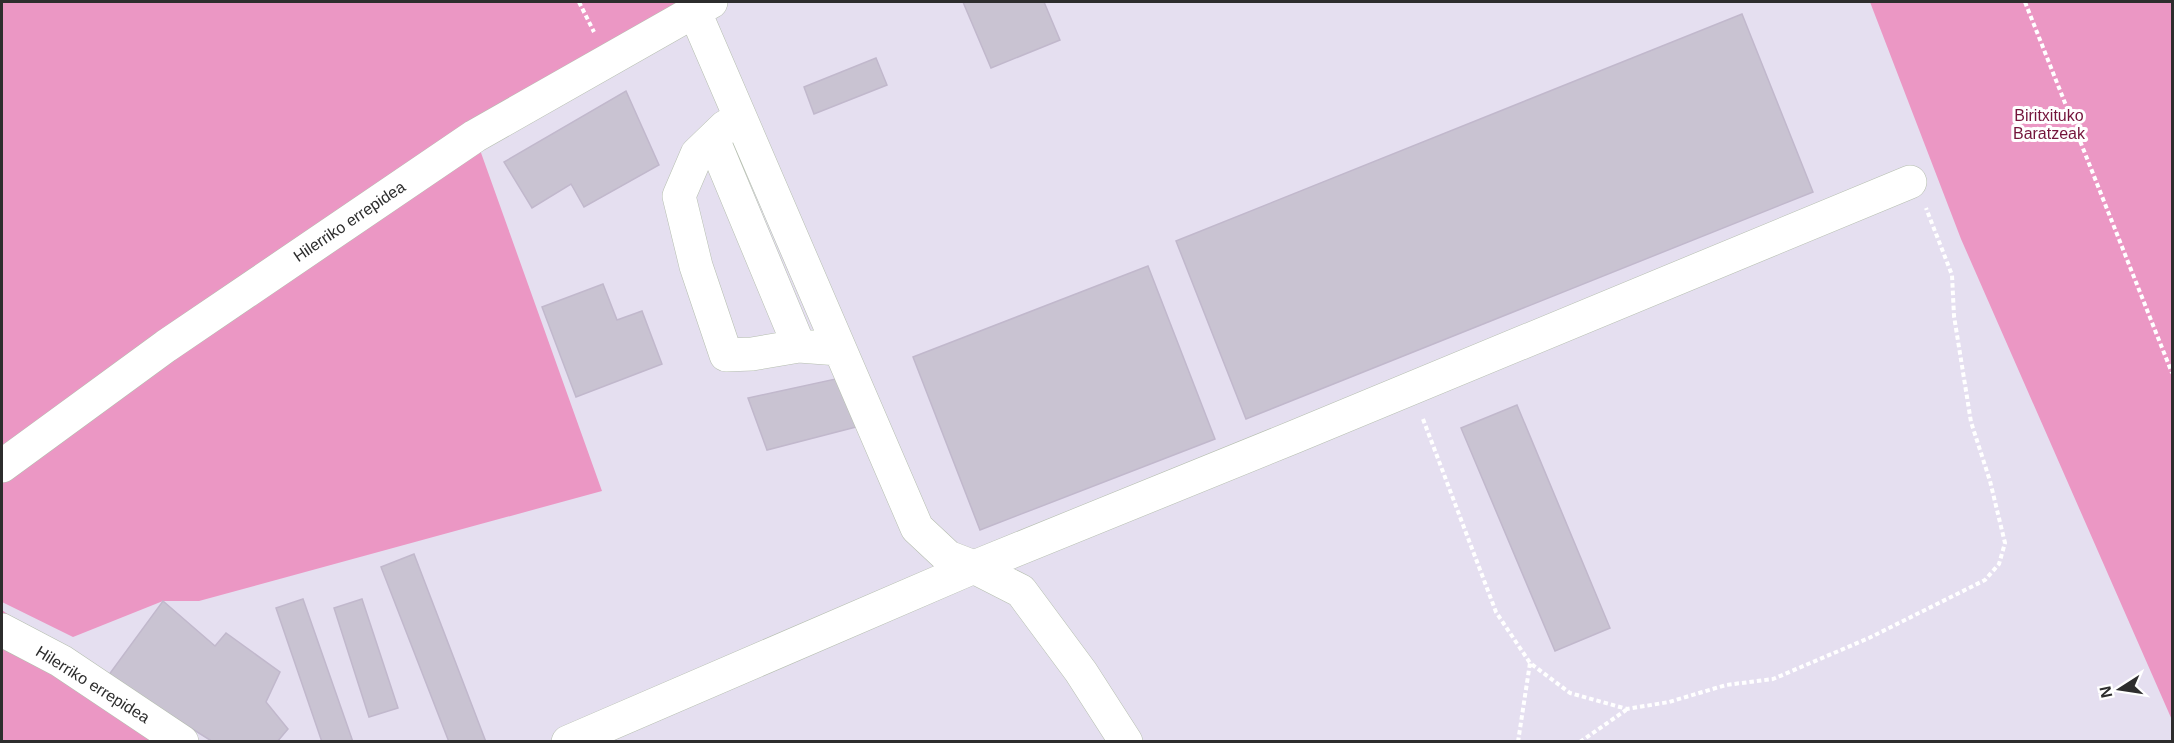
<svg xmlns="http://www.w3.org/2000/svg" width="2174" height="743" font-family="Arial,sans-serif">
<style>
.green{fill:#eb97c4}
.building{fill:#c9c3d2;stroke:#c1b8cc;stroke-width:1.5}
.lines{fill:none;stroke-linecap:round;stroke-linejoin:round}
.minor-casing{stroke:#b5beaf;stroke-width:34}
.path{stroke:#fff;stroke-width:4;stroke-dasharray:4.5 3;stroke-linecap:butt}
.minor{stroke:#fff;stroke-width:33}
.labels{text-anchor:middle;stroke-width:6;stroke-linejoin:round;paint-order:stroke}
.park-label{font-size:16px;fill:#74143b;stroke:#fff}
.street-label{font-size:16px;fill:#2d2d2d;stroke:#fff}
</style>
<rect width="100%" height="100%" fill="#e5dff0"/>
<!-- green -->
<path class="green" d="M2 2H711L475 136 602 491 199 601H163L73 637 2 602Z
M1870 2H2172V720L1961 239Z
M2 610 176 741H2Z"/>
<!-- building -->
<path class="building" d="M963 2H1044L1060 40 991 68Z
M1742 14 1813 192 1246 419 1176 241Z
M876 58 887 85 814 114 804 87Z
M626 91 659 165 584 207 571 184 532 208 504 162Z
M1148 266 1215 439 980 530 913 357Z
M603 284 617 320 642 311 662 364 576 397 542 307Z
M840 378 860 426 767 450 748 398Z
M1517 405 1610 628 1555 651 1461 428Z
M414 554 486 742H449L381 567Z
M303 599 353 742H322L276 608Z
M362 599 398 708 369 717 334 608Z
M163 601 215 646 226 633 280 672 266 702 288 729 277 742H213L108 676Z"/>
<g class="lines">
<!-- minor casing -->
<g class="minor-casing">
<path id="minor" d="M694 10 917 528 948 557 974 567 1021 591 1081 672 1126 742
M740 118 725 127 697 154 679 196 696 266 726 355 752 354 799 346 839 349
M713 139 799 346
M2 466 166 346 475 136 711 2
M2 630 61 661 182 742
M568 742 974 567 1294 437 1910 182"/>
</g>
<!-- path -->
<path class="path" d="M579 2 594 32
M2025 2 2172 373
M1423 419 1496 612 1530 663 1570 693 1627 709 1669 702 1726 685 1773 679 1869 638 1985 580 1999 564 2005 543 1990 481 1971 422 1954 316 1952 275 1926 208
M1518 742 1530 663
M1580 742 1626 710"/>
<!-- minor -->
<use href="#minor" class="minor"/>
</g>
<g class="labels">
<!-- park labels -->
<g class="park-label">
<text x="2049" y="121">Biritxituko<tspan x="2049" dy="18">Baratzeak</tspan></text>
</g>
<!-- street labels -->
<g class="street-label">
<text transform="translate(349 221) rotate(-34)" y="6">Hilerriko errepidea</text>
<text transform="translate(93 684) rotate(32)" y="6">Hilerriko errepidea</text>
</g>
</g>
<!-- border -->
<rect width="2174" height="743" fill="none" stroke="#2d2d2d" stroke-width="6"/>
<!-- north arrow -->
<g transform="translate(2120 689) rotate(258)" stroke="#ffffff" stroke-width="4.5" paint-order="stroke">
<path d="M0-4.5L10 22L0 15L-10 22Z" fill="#2d2d2d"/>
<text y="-9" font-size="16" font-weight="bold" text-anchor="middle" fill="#2d2d2d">N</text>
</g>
</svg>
